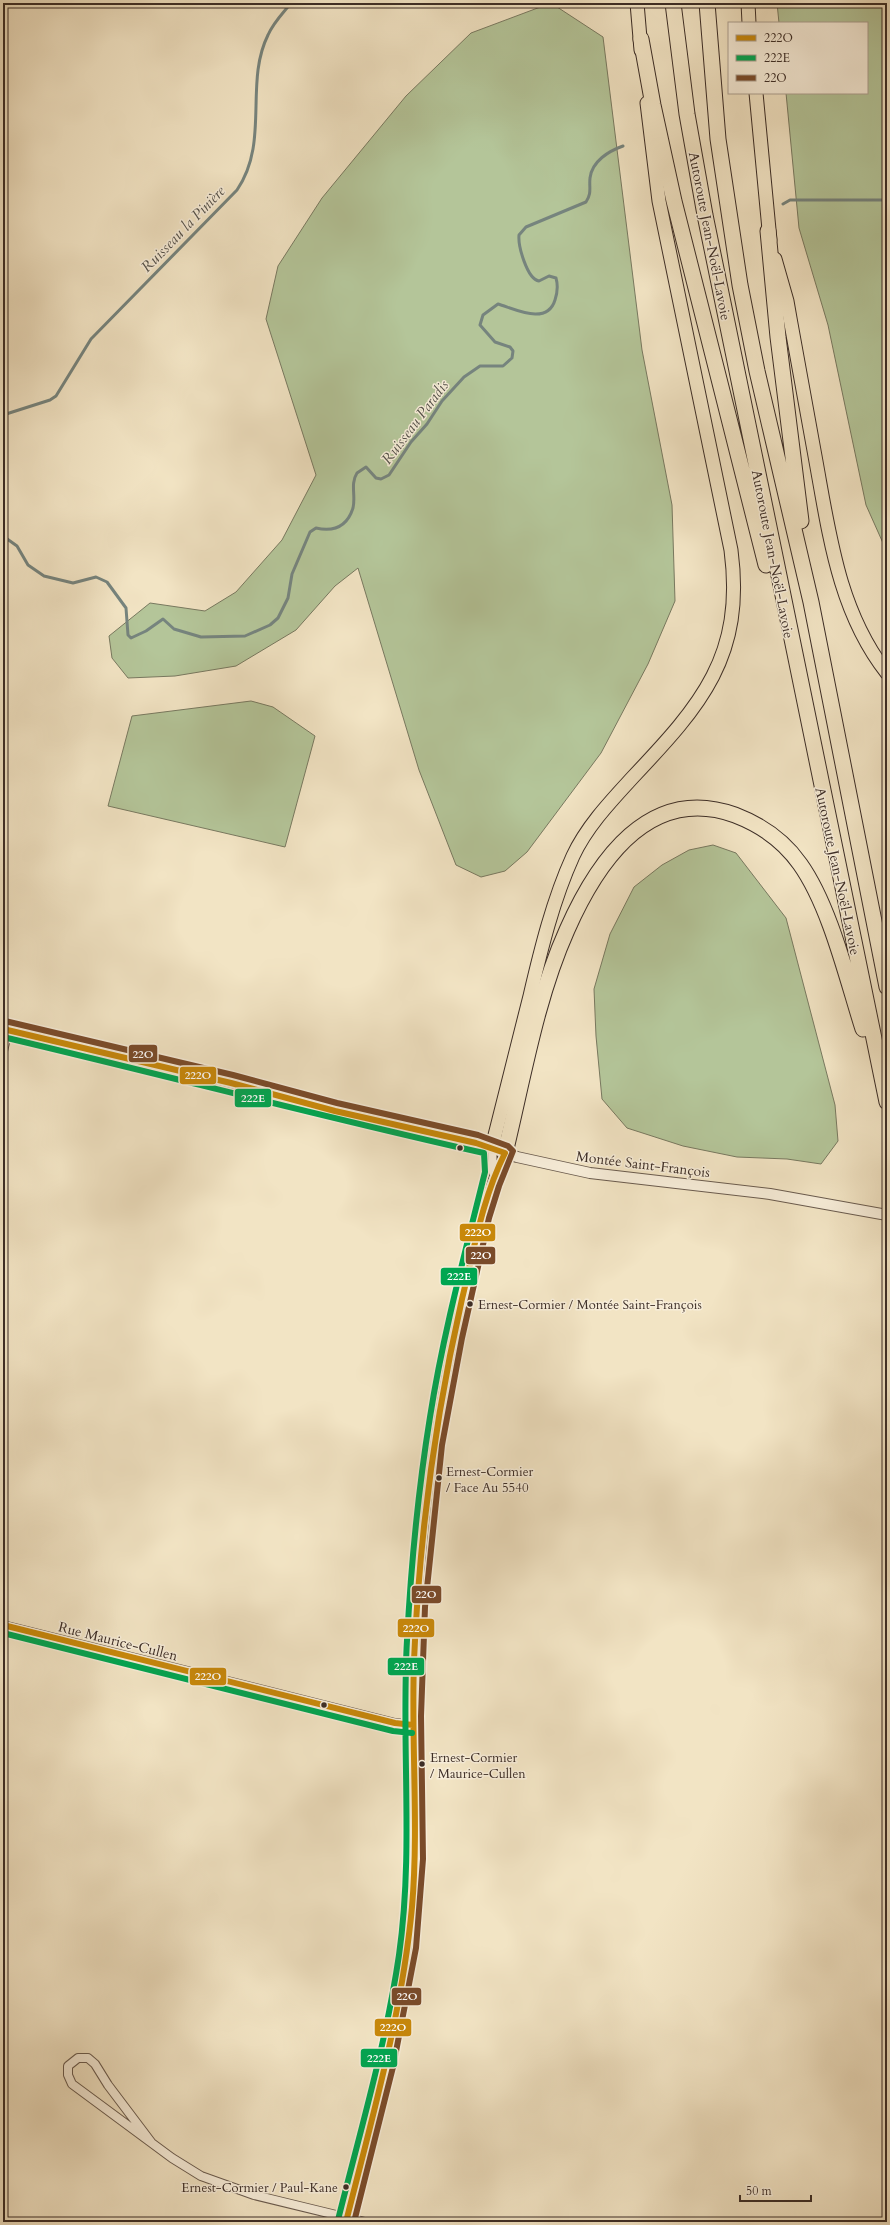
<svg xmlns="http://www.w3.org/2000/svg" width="890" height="2225" font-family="Cardo,serif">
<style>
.green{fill:#b4c599;stroke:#787960}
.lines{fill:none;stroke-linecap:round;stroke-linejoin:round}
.stream{stroke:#76847e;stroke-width:3}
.minor-casing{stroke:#6a5b4e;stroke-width:10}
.tertiary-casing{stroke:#6a5b4e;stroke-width:12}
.trunk-casing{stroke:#3c2d26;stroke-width:15}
.motorway-casing{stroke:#3c2d26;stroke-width:17}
.minor{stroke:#f7edd9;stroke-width:8}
.tertiary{stroke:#f7edd9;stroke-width:10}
.trunk{stroke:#f2e4c4;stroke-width:13}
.motorway{stroke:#f2e4c4;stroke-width:15}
.bus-1-casing{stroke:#f7edd9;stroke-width:9}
.bus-2-casing{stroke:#f7edd9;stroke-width:9}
.bus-3-casing{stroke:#f7edd9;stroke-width:9}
.bus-1{stroke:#c8880a;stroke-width:6}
.bus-2{stroke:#00a651;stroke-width:6}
.bus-3{stroke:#7a4b2a;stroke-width:6}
.bus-dot{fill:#3c2d26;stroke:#f7edd9;stroke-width:1.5}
.labels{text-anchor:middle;stroke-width:3;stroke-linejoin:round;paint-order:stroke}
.bus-label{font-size:13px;fill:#3c2d26;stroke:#f7edd9;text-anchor:start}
.street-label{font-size:14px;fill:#3c2d26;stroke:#f7edd9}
.water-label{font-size:15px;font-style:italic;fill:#54514a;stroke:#f7edd9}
.line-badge{stroke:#f7edd9;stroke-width:1.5}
.badge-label{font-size:11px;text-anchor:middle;font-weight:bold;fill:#fff}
</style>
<rect width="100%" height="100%" fill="#f2e4c4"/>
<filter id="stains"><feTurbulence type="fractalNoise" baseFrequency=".005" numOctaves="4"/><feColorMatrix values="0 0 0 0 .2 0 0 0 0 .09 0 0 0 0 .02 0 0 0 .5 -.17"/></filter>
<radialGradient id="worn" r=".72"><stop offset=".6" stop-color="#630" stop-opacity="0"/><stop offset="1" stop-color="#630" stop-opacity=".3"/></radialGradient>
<!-- green -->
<path class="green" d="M551 3 603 37 642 350 672 505 675 601 648 664 601 753 527 852 505 871 481 877 456 865 419 770 358 568 335 586 296 630 236 666 175 676 128 678 112 658 109 636 150 603 205 611 236 592 282 540 316 475 266 319 278 266 322 198 406 96 471 33Z
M777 3H887V552L866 505 828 325 799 228 786 93H867V23H779Z
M251 701 273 707 315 736 285 847 108 806 132 716Z
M713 845 736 853 786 918 835 1105 838 1141 821 1164 787 1159 737 1157 683 1146 627 1128 602 1099 596 1036 594 989 610 934 634 887 662 865 689 850Z"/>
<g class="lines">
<!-- stream -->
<path class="stream" d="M783 204 790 200H887
M3 415 50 400 56 396 91 339 237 190C270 142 244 83 268 35 273 23 283 13 291 3
M3 536 17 546 28 565 44 576 73 583 96 577 107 582 126 608 128 635 131 638 146 631 163 619 174 629 201 637 245 636 270 625 278 618 288 598 292 574 310 532 316 528C334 532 347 527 353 508 356 496 350 484 357 473L366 467 376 478 381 479 389 475 411 442 427 424 442 401 464 377 480 366H503L512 358 513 351 510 347 495 342 480 325 483 315 498 304C515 309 547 326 555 300 557 294 558 285 556 278L549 276 539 281C527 279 518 246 519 235L526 227 586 202C592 193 589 188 590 178 592 161 609 151 623 146"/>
<!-- minor casing -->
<g class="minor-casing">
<path id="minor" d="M3 1051 8 1030
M492 1147 493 1172
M3 1625 395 1723 413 1725
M151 2142 108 2085 95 2064 88 2058H78L68 2066V2075L72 2084 172 2158 201 2176 254 2195 365 2222
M346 2222C372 2118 403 2014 412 1907 418 1843 412 1780 413 1716 415 1570 431 1424 466 1283 477 1239 483 1192 505 1153"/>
</g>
<!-- tertiary casing -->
<g class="tertiary-casing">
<path id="tertiary" d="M3 1029 231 1083 335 1111 476 1143 517 1157 590 1173 770 1194 887 1215"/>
</g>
<!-- trunk casing -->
<g class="trunk-casing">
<path id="trunk" d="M637 3 641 50
M748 3 749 23
M756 93 770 240
M775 259 787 301C796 353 806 405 815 456 829 532 838 611 887 673
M492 1147C505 1097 517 1046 530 996 541 949 553 900 573 856 587 826 611 801 633 777 701 705 745 656 731 550L659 201 647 103"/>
</g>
<!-- motorway casing -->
<g class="motorway-casing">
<path id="motorway" d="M673 3 687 114 705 215 887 1102
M707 3 718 139 740 285 757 371 811 602 887 987
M641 39 653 105 674 201 766 565
M768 231 778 337 801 521
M505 1153C523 1079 536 999 567 930 597 862 649 784 735 815 761 825 784 841 800 864 830 906 847 979 863 1029"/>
</g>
<!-- minor -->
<use href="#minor" class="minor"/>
<!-- tertiary -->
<use href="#tertiary" class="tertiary"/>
<!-- trunk -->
<use href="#trunk" class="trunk"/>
<!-- motorway -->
<use href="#motorway" class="motorway"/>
<!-- bus-1 casing -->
<g class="bus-1-casing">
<path id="bus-1" d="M3 1029 231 1083 335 1111 476 1143 505 1153C482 1199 474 1250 462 1299 435 1418 419 1539 414 1661 411 1743 419 1826 412 1907 402 2014 372 2118 346 2222
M3 1625 395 1723 413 1725"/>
</g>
<!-- bus-2 casing -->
<g class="bus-2-casing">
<path id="bus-2" d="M3 1037C164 1075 323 1117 484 1153L485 1172C465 1253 443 1334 430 1417 418 1491 411 1566 407 1640 401 1745 414 1850 399 1955 386 2044 360 2132 338 2220
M3 1633 393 1731 412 1733"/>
</g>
<!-- bus-3 casing -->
<g class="bus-3-casing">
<path id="bus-3" d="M5 1021 233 1075 337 1103 478 1135 508 1146 513 1151 499 1186 489 1218 462 1338 442 1445 425 1607 421 1716 423 1859 416 1948 393 2067 354 2222"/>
</g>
<!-- bus-1 -->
<use href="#bus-1" class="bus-1"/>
<!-- bus-2 -->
<use href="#bus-2" class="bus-2"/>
<!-- bus-3 -->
<use href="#bus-3" class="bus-3"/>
</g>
<!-- markers -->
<g class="bus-dot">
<circle cx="460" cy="1148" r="3.5"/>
<circle cx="470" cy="1304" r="3.5"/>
<circle cx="439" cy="1478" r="3.5"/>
<circle cx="324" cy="1705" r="3.5"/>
<circle cx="422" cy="1764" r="3.5"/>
<circle cx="346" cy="2187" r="3.5"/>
</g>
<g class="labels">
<!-- bus labels -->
<g class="bus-label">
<text x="478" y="1309">Ernest-Cormier / Montée Saint-François</text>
<text x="446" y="1476">Ernest-Cormier<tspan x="446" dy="16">/ Face Au 5540</tspan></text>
<text x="430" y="1762">Ernest-Cormier<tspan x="430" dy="16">/ Maurice-Cullen</tspan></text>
<text x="338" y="2192" text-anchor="end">Ernest-Cormier / Paul-Kane</text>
</g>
<!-- street labels -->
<g class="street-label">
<text transform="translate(710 236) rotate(79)" y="5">Autoroute Jean-Noël-Lavoie</text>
<text transform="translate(773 554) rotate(79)" y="5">Autoroute Jean-Noël-Lavoie</text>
<text transform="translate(838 871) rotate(78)" y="5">Autoroute Jean-Noël-Lavoie</text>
<text transform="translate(643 1164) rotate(7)" y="5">Montée Saint-François</text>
<text transform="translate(118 1641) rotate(14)" y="5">Rue Maurice-Cullen</text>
</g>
<!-- water labels -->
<g class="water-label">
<text transform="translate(183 229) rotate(-46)" y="5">Ruisseau la Pinière</text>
<text transform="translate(415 422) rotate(-53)" y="5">Ruisseau Paradis</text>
</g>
</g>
<g class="line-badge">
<rect x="128" y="1044" width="30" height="19" rx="4" fill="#7a4b2a"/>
<rect x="179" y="1066" width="38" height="19" rx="4" fill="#c8880a"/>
<rect x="234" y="1088" width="38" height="20" rx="4" fill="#00a651"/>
<rect x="459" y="1223" width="37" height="19" rx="4" fill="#c8880a"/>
<rect x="465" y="1246" width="31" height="19" rx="4" fill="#7a4b2a"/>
<rect x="440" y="1267" width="38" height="19" rx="4" fill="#00a651"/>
<rect x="411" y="1585" width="31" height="19" rx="4" fill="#7a4b2a"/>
<rect x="397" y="1618" width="38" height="20" rx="4" fill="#c8880a"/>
<rect x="387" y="1657" width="38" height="19" rx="4" fill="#00a651"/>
<rect x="189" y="1667" width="38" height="19" rx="4" fill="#c8880a"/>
<rect x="391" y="1987" width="31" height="19" rx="4" fill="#7a4b2a"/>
<rect x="374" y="2018" width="38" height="19" rx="4" fill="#c8880a"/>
<rect x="360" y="2048" width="38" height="20" rx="4" fill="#00a651"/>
</g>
<g class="badge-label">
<text x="143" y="1058">22O</text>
<text x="198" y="1079">222O</text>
<text x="253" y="1102">222E</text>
<text x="478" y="1236">222O</text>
<text x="481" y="1259">22O</text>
<text x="459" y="1280">222E</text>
<text x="426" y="1598">22O</text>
<text x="416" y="1632">222O</text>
<text x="406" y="1670">222E</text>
<text x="208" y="1680">222O</text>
<text x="407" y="2000">22O</text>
<text x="393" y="2031">222O</text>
<text x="379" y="2062">222E</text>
</g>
<!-- margin -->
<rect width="890" height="2225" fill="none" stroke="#f2e4c4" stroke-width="16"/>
<rect x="4" y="4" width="882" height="2217" fill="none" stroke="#3c2d26" stroke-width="2"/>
<rect x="8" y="8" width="874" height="2209" fill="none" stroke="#3c2d26"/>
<!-- legend -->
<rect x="728" y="22" width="140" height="72" fill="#f7edd9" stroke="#aca091"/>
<rect x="736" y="35" width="20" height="6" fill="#c8880a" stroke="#aca091"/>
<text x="764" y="42" font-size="12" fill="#3c2d26">222O</text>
<rect x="736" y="55" width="20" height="6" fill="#00a651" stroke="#aca091"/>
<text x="764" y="62" font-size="12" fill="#3c2d26">222E</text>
<rect x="736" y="75" width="20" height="6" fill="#7a4b2a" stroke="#aca091"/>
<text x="764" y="82" font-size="12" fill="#3c2d26">22O</text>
<!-- scale -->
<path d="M740 2195v6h71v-6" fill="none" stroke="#3c2d26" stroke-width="2"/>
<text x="746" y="2195" font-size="12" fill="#3c2d26" stroke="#f7edd9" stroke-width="3" paint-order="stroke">50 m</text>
<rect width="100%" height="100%" filter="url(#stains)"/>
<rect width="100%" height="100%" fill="url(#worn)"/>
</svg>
